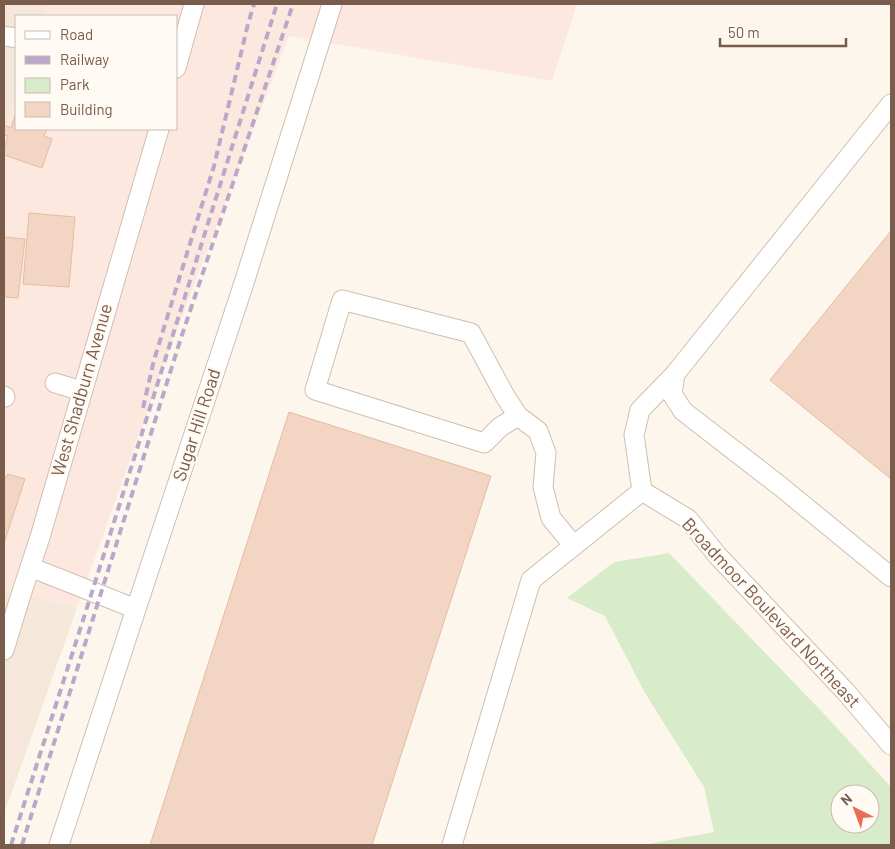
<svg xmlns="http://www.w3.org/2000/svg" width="895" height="849" font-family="Barlow,sans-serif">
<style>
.residential{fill:#f5e8da}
.commercial{fill:#fde8e0}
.green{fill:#d8ecc9;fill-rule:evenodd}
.building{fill:#f3d5c3;stroke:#e6bba3}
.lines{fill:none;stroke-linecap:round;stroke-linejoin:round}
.minor-casing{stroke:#d1beb0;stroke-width:21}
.minor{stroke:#fff;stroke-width:19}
.rail{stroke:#b9a8c9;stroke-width:4;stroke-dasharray:8 5;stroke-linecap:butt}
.labels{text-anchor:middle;stroke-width:4.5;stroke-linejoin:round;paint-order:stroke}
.street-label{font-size:18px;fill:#7a5c4d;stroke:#fffaf3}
</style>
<rect width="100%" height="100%" fill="#fdf6ec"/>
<!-- residential -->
<path class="residential" d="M4 4H48L43 16H16V96L4 134Z
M4 589 77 608 4 814Z"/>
<!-- commercial -->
<path class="commercial" d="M48 4H577L552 81 289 36 170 348 77 608 4 589V134L16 96V129H176V16H43Z"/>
<!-- green -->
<path class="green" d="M669 553 826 716 891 787V845H643L714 832 704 787 645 693 605 616 567 598 614 562ZM840 794H870V824H840Z"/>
<!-- building -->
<path class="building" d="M15 115 16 129H47L44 136 52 139 42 168 4 155V149L8 136 4 135V125L11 128Z
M29 213 75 217 69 287 23 284Z
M891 231V479L770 380Z
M4 237 25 239 18 298 4 297Z
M289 412 491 476 372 845H150Z
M8 474 25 479 4 543V476L7 477Z"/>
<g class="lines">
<!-- minor casing -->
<g class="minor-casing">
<path id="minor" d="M4 36 16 38
M176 68 194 4
M891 104 675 374 672 394 683 411 780 486 891 577
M55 383 82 391
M4 396 5 397
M518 416 505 396 471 333 342 300 315 390 484 443 500 427 518 416 538 431 546 453 543 487 551 518 574 546
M642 491 688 519 717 555 845 691 891 745
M642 491 634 435 640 410 675 374
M30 567 136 609
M4 650 19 601 40 537 159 129
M59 845 136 609 243 286 332 4
M452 845 531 580 642 491"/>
</g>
<!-- minor -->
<use href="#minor" class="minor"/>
<!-- rail -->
<path class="rail" d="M143 408 154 360 214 166 248 24 254 4
M11 845 92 592 277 4
M22 845 180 341 293 4"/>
</g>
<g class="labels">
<!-- street labels -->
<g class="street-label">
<text transform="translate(82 390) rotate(-74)" y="6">West Shadburn Avenue</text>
<text transform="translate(197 425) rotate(-72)" y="6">Sugar Hill Road</text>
<text transform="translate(771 613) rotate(47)" y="6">Broadmoor Boulevard Northeast</text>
</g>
</g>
<!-- border -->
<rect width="895" height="849" fill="none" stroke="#7a5c4d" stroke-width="10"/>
<!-- legend -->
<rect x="15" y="15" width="162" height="115" fill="#fffaf3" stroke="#cabbb1"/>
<rect x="25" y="31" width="25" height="8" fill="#ffffff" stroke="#cabbb1"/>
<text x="60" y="40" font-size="15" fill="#7a5c4d">Road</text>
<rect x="25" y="56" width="25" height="8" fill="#b9a8c9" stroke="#cabbb1"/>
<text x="60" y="65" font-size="15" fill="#7a5c4d">Railway</text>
<rect x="25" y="78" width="25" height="15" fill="#d8ecc9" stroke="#cabbb1"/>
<text x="60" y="90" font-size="15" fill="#7a5c4d">Park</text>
<rect x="25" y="102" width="25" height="15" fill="#f3d5c3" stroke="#cabbb1"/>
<text x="60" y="115" font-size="15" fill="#7a5c4d">Building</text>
<!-- north arrow -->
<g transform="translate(855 809) rotate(318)"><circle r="24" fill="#fffaf3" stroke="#cabbb1"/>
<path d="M0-4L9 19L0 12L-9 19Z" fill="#e76f51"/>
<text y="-8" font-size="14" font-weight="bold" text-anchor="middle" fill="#7a5c4d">N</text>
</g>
<!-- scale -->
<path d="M720 38v8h126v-8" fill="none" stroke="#7a5c4d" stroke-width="2.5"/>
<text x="728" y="38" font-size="15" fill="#7a5c4d" stroke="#fffaf3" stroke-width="4" paint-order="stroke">50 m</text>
</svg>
